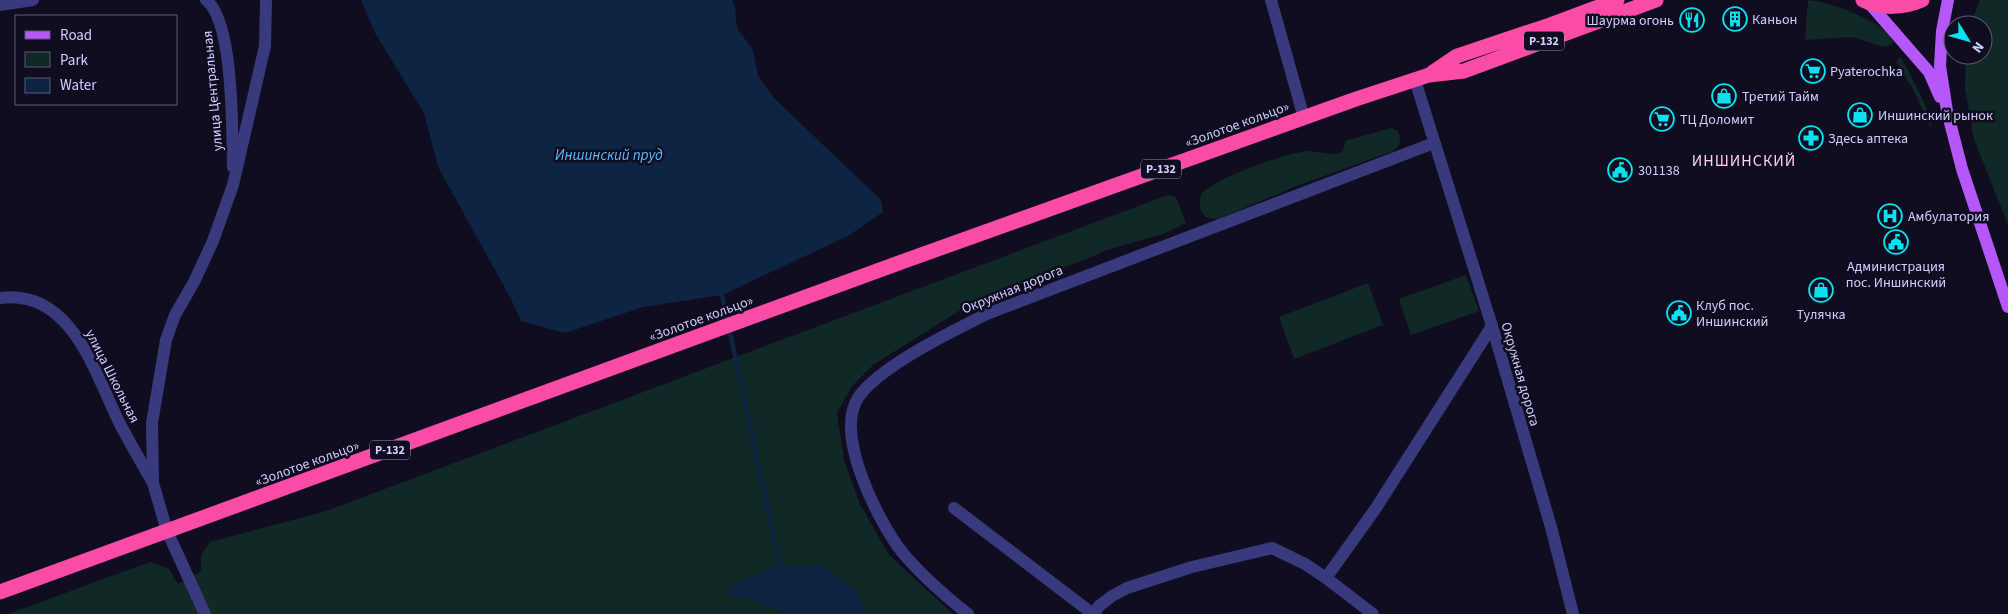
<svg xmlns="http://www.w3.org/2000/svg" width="2008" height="614" font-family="'Source Sans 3',sans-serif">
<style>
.green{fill:#102927}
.water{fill:#0d2443}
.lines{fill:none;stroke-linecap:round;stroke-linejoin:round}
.stream{stroke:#0d2443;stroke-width:4.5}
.minor{stroke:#393a7d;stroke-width:12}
.major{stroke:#b657fa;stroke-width:12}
.highway{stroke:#fa4ca7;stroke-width:15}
.labels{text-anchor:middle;stroke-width:5;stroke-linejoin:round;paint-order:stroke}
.shield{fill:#100d20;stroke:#9793bb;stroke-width:1}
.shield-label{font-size:12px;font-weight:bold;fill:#d1cdfe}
.poi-label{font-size:14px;fill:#d1cdfe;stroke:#100d20;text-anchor:start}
.street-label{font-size:14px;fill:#d1cdfe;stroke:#100d20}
.water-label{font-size:15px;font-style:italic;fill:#5eb9fa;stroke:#100d20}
.quarter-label{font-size:16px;letter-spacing:1px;fill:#fecfef;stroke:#100d20}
</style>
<rect width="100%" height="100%" fill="#100d20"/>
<!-- green -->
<path class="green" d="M1808 0C1827 1 1888 22 1893 42L1892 45 1884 47 1852 37 1805 40Z
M1980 0H2008V225L1974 139 1965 88 1966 55H1983V25H1970Z
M1899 58H1901C1911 76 1931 111 1932 130L1913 89 1896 62Z
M1390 128 1397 130C1402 138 1401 145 1393 151L1297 186 1218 219 1207 218C1199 212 1198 201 1202 193 1217 178 1287 152 1309 151 1317 151 1333 156 1339 153 1345 151 1343 145 1346 141Z
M1168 195 1176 197 1186 223 1163 234 1103 251 1094 256 978 299 873 365 852 386 837 413 844 460 860 504 889 555 953 614H864L857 591 822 566H780L724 594 747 598 780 610 782 614H8L150 562 169 569 178 584 201 571V555L210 542 326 511Z
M1466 275 1479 311 1411 335 1399 299Z
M1368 283 1383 325 1294 359 1279 317Z"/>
<!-- water -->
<path class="water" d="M361 0H732L735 6 737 28 753 50 758 76 775 99 881 200 883 212 848 236 722 295 643 307 565 333 521 321 511 299 438 167 424 113 375 33Z
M780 566H822L857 591 864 614H782L780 610 746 598 724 594 746 578Z"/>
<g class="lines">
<!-- stream -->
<path class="stream" d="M722 295 780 566 783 569"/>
<!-- minor -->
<path class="minor" d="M206 0C234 21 232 132 233 167
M1271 0 1304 118
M0 5 33 0
M1415 80 1492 326 1551 527 1573 614
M0 298C72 288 95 374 120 424 130 443 141 462 152 481
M954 508 1093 614
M205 614 167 531 153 483 152 423 166 340 175 315 194 282 213 241 233 185 265 46 266 0
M968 614C944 595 921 575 902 552 878 521 834 435 858 398 878 367 953 331 987 314L1434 143
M1094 614 1099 606 1112 596 1127 588 1192 567 1272 548 1305 564 1326 578
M1373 614 1326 578 1376 508 1492 326"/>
<!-- major -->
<path class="major" d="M1948 0 1942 31 1940 66 1947 111 1962 169 2008 307
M1869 3 1929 72 1940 97"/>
<!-- highway -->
<path class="highway" d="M1863 0C1881 9 1904 8 1922 0
M1432 73 1457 56 1550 25 1617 0
M0 592 907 260 1356 99 1429 75 1464 71 1656 0"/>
</g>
<!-- icons -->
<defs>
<g id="building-ring" transform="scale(1.25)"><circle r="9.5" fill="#100d20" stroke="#07e3f0" stroke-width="1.5"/><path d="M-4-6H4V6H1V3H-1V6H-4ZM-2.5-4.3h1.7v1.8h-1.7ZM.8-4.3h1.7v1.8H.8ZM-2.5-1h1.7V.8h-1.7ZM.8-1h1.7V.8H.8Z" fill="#07e3f0"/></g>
<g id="restaurant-ring" transform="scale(1.25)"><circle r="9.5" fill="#100d20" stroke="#07e3f0" stroke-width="1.5"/><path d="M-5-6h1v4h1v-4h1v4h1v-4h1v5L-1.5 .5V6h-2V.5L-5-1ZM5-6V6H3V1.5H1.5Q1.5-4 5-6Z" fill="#07e3f0"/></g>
<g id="supermarket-ring" transform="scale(1.25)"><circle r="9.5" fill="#100d20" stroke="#07e3f0" stroke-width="1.5"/><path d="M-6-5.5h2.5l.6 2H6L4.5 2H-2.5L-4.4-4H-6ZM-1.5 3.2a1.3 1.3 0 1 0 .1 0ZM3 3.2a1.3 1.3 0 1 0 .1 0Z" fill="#07e3f0"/></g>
<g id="shop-ring" transform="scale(1.25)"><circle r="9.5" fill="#100d20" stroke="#07e3f0" stroke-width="1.5"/><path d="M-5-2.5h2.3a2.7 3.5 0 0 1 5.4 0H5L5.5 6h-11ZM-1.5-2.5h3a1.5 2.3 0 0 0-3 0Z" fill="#07e3f0"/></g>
<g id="pharmacy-ring" transform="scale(1.25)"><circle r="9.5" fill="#100d20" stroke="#07e3f0" stroke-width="1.5"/><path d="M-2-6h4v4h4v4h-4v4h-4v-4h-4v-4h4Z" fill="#07e3f0"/></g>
<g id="civic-ring" transform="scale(1.25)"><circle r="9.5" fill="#100d20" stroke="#07e3f0" stroke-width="1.5"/><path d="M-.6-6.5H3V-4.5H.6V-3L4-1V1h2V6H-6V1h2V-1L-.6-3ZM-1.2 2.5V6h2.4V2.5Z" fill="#07e3f0"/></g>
<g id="hospital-ring" transform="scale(1.25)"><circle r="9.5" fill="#100d20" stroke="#07e3f0" stroke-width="1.5"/><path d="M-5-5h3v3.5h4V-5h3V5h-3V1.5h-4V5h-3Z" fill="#07e3f0"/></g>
</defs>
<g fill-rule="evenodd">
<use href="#building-ring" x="1735" y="19"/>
<use href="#restaurant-ring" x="1692" y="20"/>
<use href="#supermarket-ring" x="1813" y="71"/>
<use href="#shop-ring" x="1724" y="96"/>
<use href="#shop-ring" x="1860" y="115"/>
<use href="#supermarket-ring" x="1662" y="119"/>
<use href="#pharmacy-ring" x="1811" y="138"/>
<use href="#civic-ring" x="1620" y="170"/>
<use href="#hospital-ring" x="1890" y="216"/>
<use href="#civic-ring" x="1896" y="242"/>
<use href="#shop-ring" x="1821" y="290"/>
<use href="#civic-ring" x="1679" y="313"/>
</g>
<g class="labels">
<!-- shield labels -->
<g class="shield">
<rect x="1524" y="31.5" width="40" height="19" rx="4"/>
<rect x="1141" y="159.5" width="40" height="19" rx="4"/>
<rect x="370" y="440.5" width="40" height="19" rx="4"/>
</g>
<g class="shield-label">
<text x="1544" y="45">Р-132</text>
<text x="1161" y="173">Р-132</text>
<text x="390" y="454">Р-132</text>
</g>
<!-- poi labels -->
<g class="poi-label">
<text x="1752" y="24">Каньон</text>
<text x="1674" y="25" text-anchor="end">Шаурма огонь</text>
<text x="1830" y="76">Pyaterochka</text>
<text x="1742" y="101">Третий Тайм</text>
<text x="1878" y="120">Иншинский рынок</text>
<text x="1680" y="124">ТЦ Доломит</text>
<text x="1828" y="143">Здесь аптека</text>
<text x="1638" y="175">301138</text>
<text x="1908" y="221">Амбулатория</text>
<text x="1896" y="271" text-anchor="middle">Администрация<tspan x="1896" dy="16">пос. Иншинский</tspan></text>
<text x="1696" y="310">Клуб пос.<tspan x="1696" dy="16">Иншинский</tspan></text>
<text x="1821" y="319" text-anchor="middle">Тулячка</text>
</g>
<!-- street labels -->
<g class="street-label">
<text transform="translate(212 91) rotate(-95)" y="5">улица Центральная</text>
<text transform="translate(1237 124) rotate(-20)" y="5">«Золотое кольцо»</text>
<text transform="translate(1012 289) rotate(-22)" y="5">Окружная дорога</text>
<text transform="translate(701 318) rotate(-20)" y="5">«Золотое кольцо»</text>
<text transform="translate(1521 374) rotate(74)" y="5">Окружная дорога</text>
<text transform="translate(113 376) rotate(63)" y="5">улица Школьная</text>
<text transform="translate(307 463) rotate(-20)" y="5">«Золотое кольцо»</text>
</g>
<!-- water labels -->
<g class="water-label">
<text x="609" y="160">Иншинский пруд</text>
</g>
<!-- quarter labels -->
<g class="quarter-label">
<text x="1744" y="166">ИНШИНСКИЙ</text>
</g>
</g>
<!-- legend -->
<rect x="15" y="15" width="162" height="90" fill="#100d20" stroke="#5d5a79"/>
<rect x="25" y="31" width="25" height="8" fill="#b657fa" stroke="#5d5a79"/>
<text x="60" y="40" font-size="15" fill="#d1cdfe">Road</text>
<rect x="25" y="52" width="25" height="15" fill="#102927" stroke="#5d5a79"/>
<text x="60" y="65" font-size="15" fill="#d1cdfe">Park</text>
<rect x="25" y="78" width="25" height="15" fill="#0d2443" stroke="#5d5a79"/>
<text x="60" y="90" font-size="15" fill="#d1cdfe">Water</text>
<!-- north arrow -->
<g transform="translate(1968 40) rotate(127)"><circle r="24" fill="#100d20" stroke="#5d5a79"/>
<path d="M0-4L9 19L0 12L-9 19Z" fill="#07e3f0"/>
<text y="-8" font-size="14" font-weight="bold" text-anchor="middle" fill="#d1cdfe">N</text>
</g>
</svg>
